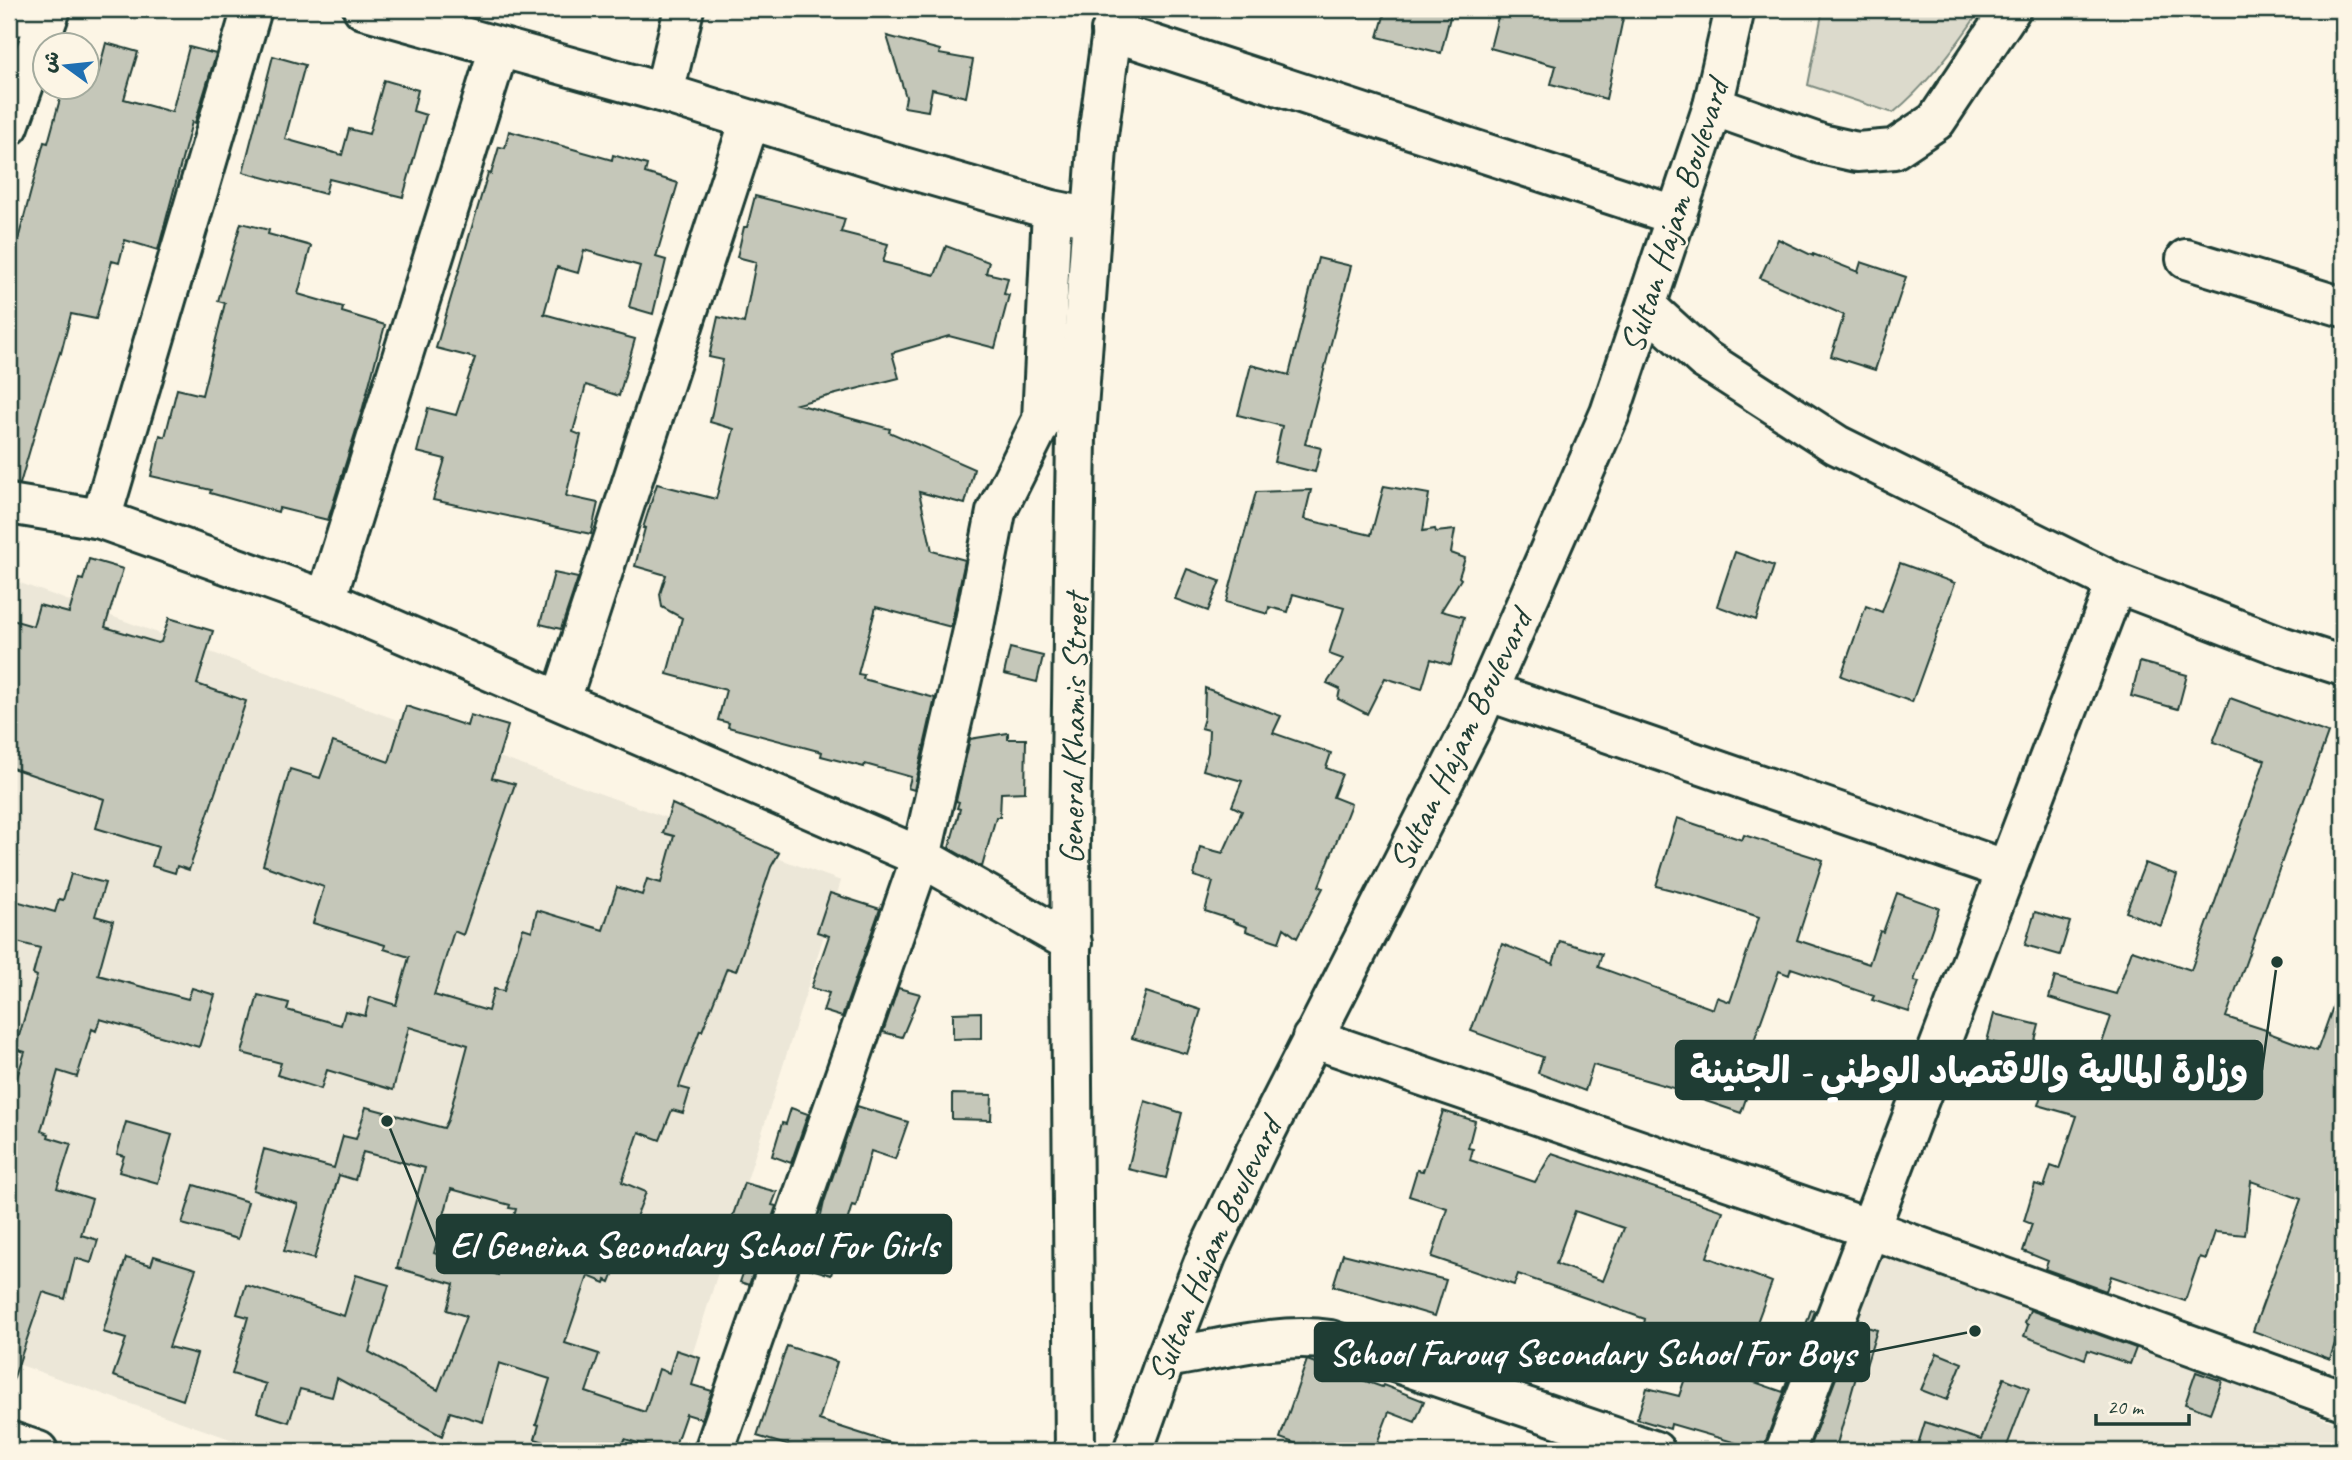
<svg xmlns="http://www.w3.org/2000/svg" width="2352" height="1460" font-family="Caveat,'Playpen Sans Arabic',sans-serif">
<style>
.built{fill:#ece7d8}
.green{fill:#dcdacc;stroke:#7e8c80;stroke-width:2}
.building{fill:#c5c7b9;stroke:#1f3d34;stroke-width:2;fill-rule:evenodd}
.lines{fill:none;stroke-linecap:round;stroke-linejoin:round}
.minor-casing{stroke:#1f3d34;stroke-width:44}
.major-casing{stroke:#1f3d34;stroke-width:44}
.highway-casing{stroke:#1f3d34;stroke-width:44}
.minor{stroke:#fcf5e5;stroke-width:38}
.major{stroke:#fcf5e5;stroke-width:38}
.highway{stroke:#fcf5e5;stroke-width:38}
.labels{text-anchor:middle;stroke-width:5;stroke-linejoin:round;paint-order:stroke}
.street-label{font-size:35px;fill:#1f3d34;stroke:#fcf5e5}
.leader{fill:none;stroke:#1f3d34;stroke-width:2.5}
.callout-dot{fill:#1f3d34;stroke:#fcf5e5;stroke-width:2.5}
.callout{fill:#1f3d34;stroke:#1f3d34;stroke-width:2.5}
.callout-label{font-size:37px;text-anchor:middle;font-weight:bold;fill:#fff}
</style>
<rect width="100%" height="100%" fill="#fcf5e5"/>
<filter id="ink" filterUnits="userSpaceOnUse"><feTurbulence type="fractalNoise" baseFrequency=".0143" numOctaves="2"/><feDisplacementMap in="SourceGraphic" scale="14" xChannelSelector="R" yChannelSelector="G"/><feConvolveMatrix kernelMatrix="1 2 1 2 8 2 1 2 1" color-interpolation-filters="sRGB"/></filter>
<g filter="url(#ink)">
<!-- built -->
<path class="built" d="M9 579 841 881 662 1451H264L9 1361Z
M1879 1242 2343 1426V1451H1804Z
M1553 1438 1593 1451H1549Z"/>
<!-- green -->
<path class="green" d="M1823 9H1981C1956 47 1928 84 1893 113L1808 85Z"/>
<!-- building -->
<path class="building" d="M1386 9H1452L1441 53 1378 37Z
M1500 9H1625L1606 99 1551 84 1556 66 1490 48Z
M887 36 940 50 939 54 973 60 966 97 932 89 928 111 904 107 906 97Z
M106 43 138 52 124 99 172 112 189 47 216 54 195 123 192 122 158 250 125 240 119 263 112 261 96 319 71 314 61 353 60 352 42 408 20 484 9 483V249L15 251 44 142 48 143 63 88H88V75L97 77Z
M273 56 305 65 285 139 342 155 349 129 369 134 384 80 418 90 413 111 426 115 403 197 329 179 325 194 243 172Z
M509 131 612 160 613 155 647 165 645 173 678 183 656 257 666 260 653 314 629 307 640 266 584 250 578 273 557 267 544 314 635 339 619 396 586 385 573 432 581 435 566 496 598 503 591 534 433 500 445 459 417 452 428 408 456 415 475 358 436 348 488 173 491 174 499 147 505 148Z
M755 196 845 219 841 232 888 244 883 262 935 275 946 246 989 262 986 273 1008 278 1004 294 1009 295 995 348 949 336 892 353 899 378 797 404 890 429 889 432 974 469 965 504 919 492 932 551 965 560 951 627 876 607 858 674 864 675 863 679 935 698 914 790 908 788 911 777 865 764 864 767 821 756 822 752 728 727 729 723 718 720 726 690 667 674 682 618 662 607 660 594 666 575 635 566 645 528H643L657 484 716 499 734 429 710 422 723 360 709 357 718 317 744 323 756 262 737 257 744 227H747Z
M241 223 269 230 268 234 311 246 298 294 343 307 342 312 385 325 362 411 328 520 279 508 278 512 210 493 211 490 151 476 160 435 165 437 177 389 202 395 225 303 218 301Z
M1778 239 1813 256V254L1858 272 1861 262 1906 277 1875 370 1831 356 1844 315 1760 278Z
M1318 258 1351 266 1305 444 1321 448 1315 472 1274 462 1282 426 1238 415 1251 365 1289 375Z
M1384 486 1429 494 1423 531 1435 529 1436 532 1455 530 1451 553 1465 558 1459 577 1461 579 1441 611 1464 617 1451 665 1431 659 1422 689 1385 678 1367 714 1338 699 1340 689 1327 683 1343 659 1329 654 1344 608 1293 594 1288 612 1269 607 1268 614 1226 602 1256 492 1311 490 1304 519 1371 535Z
M1735 552 1774 566 1756 620 1717 606Z
M89 559 123 569 105 627 158 643 161 642 169 618 213 631 197 684 246 701 189 870 177 866 175 873 152 866 158 847 96 828 104 799 9 767V619L33 626 39 605 69 613 79 579 83 580Z
M1900 563 1955 583 1912 702 1841 676 1866 606 1882 612Z
M1187 569 1220 581 1208 611 1175 599Z
M554 573 578 578 561 629 540 624Z
M1010 648 1043 656 1037 682 1004 674Z
M2140 662 2187 675 2178 709 2131 696Z
M1205 688 1281 716 1273 733 1331 753 1326 768 1342 774 1333 797 1351 804 1319 886 1323 888 1297 938 1284 928 1279 942 1246 931 1247 927 1233 922V920L1205 911 1213 882 1194 876 1200 847 1223 853 1242 811 1232 806 1242 781 1203 770 1208 752 1209 730 1201 728 1204 718Z
M2230 698 2328 733 2226 1017 2269 1031V1033L2317 1051 2340 987 2343 988V1342L2336 1340 2330 1359 2253 1331 2301 1199 2251 1181 2245 1235 2215 1232 2206 1259 2200 1257 2185 1301 2111 1276 2106 1291 2045 1269 2048 1261 2023 1251 2032 1224 2024 1221 2035 1184 2044 1187 2051 1166 2059 1169 2077 1116 2038 1105 2055 1051 2095 1063 2111 1017 2049 998 2055 977 2116 994 2132 950 2191 970 2265 760 2213 742Z
M406 706 467 726 470 715 508 726 492 778 515 784 463 935 454 931 434 995 488 1011 494 989 504 991 523 928 532 931 537 910 603 930 617 887 642 895 647 879 661 883 674 836 663 833 672 804 779 853 771 867 736 971 727 968 702 1031 700 1030 679 1087 690 1090 683 1113 672 1110 660 1140 639 1132 622 1182 646 1192 610 1282 606 1280 605 1283 588 1276 565 1343 599 1354 586 1392 645 1412 659 1369 669 1373 676 1350 700 1358 692 1385 712 1391 702 1419 686 1414 673 1451H663L625 1439 621 1451H574L535 1439 539 1425 536 1424 550 1379 499 1363 483 1422 450 1412 442 1436 337 1378 332 1397 300 1389 289 1422 257 1412 266 1384 232 1374 248 1317 237 1314 246 1285 344 1316 356 1275 389 1285 369 1352 438 1390 466 1316 447 1310 454 1284 397 1268 425 1168 363 1152 355 1180 339 1175 314 1259 284 1251 298 1204 253 1190 264 1149 334 1168 343 1136 356 1139 366 1107 444 1128 448 1120 468 1045 409 1027 393 1090 327 1070 321 1089 277 1075 281 1063 242 1053 258 995 289 1003 287 1010 341 1025 345 1011 365 1016 370 997 396 1005 409 957 384 949 385 945 313 923 324 887 263 865 290 769 320 778 333 742 389 762ZM451 1189 510 1205 509 1208 516 1209 498 1275 434 1253Z
M1008 733V739H1026L1025 792 1001 793 1000 817H996L982 867 949 848 960 809 957 808 959 802 956 801 970 739Z
M1677 818 1742 840 1744 835 1823 860 1797 940 1869 964 1880 931 1883 932 1897 893 1939 908 1914 981 1919 982 1909 1012 1872 1000 1874 996 1791 968 1789 975 1779 971 1741 1077 1752 1081 1741 1113 1697 1098 1698 1095 1593 1065 1585 1091 1538 1073 1543 1057 1471 1031 1502 944 1553 964 1560 941 1602 954 1598 967 1713 1009 1717 997 1730 1002 1759 917 1688 894 1656 886Z
M2145 863 2177 875 2161 926 2126 912Z
M71 874 105 883 95 916 113 921 98 975 188 999 192 988 215 995 199 1047 100 1019 96 1031 92 1029 77 1077 58 1071 41 1131 49 1134 48 1137 71 1144 57 1188 92 1199 81 1235 98 1240 91 1263 75 1258 65 1299 43 1292 13 1380H9V1103L25 1052 15 1049 37 976 33 974 40 948 9 940V899L55 912 59 899 63 900Z
M830 893 880 909 842 1017 823 1011 829 993 811 988 829 936 817 932Z
M2035 912 2070 922 2060 955 2025 945Z
M898 988 920 994 902 1037 883 1032Z
M1146 992 1201 1010 1187 1054 1132 1038Z
M981 1012V1038L953 1039V1013Z
M1994 1014 2039 1025 2032 1052 1987 1041Z
M952 1094 992 1095 991 1120 952 1119Z
M1145 1101 1182 1113 1166 1178 1128 1169Z
M857 1106 908 1122 895 1159 871 1151 856 1206 852 1205 831 1275 802 1266 818 1220H820L824 1202Z
M791 1108 808 1114 791 1163 772 1156 782 1123 786 1124Z
M1443 1111 1475 1121 1468 1148 1473 1149 1470 1160 1535 1182 1552 1153 1723 1211 1707 1257 1772 1282 1737 1376 1783 1392 1811 1310 1815 1311 1765 1443 1764 1451 1671 1424 1670 1429 1637 1419 1647 1388 1679 1396 1698 1340 1644 1324 1645 1319 1518 1274 1514 1285 1432 1257 1447 1208 1409 1196 1417 1170 1423 1171ZM1575 1211 1624 1228 1603 1281 1556 1264Z
M126 1122 172 1135 158 1183 119 1172 124 1156 117 1154Z
M744 1183 777 1192 772 1205 776 1206 749 1285 740 1282 747 1262 720 1253Z
M194 1185 248 1202 238 1239 182 1224Z
M1343 1254 1446 1280 1435 1316 1333 1286Z
M154 1256 196 1269 169 1347 197 1354 183 1400 113 1376 126 1339 103 1332 126 1258 151 1265Z
M2030 1310 2136 1348 2130 1364 2088 1350 2085 1359 2024 1336 2028 1325 2025 1323Z
M1857 1324 1877 1330 1864 1372 1858 1370 1835 1451H1819L1809 1448Z
M787 1346 837 1362 819 1420 900 1446 899 1451H806L757 1436Z
M1937 1353 1962 1363 1947 1400 1921 1390Z
M1307 1360 1382 1387 1383 1385 1424 1401 1415 1422 1389 1412 1374 1451H1316L1280 1438Z
M2196 1372 2222 1381 2210 1413 2185 1404Z
M2004 1378 2029 1388 2005 1451H1916L1925 1422 1981 1440Z"/>
<g class="lines">
<!-- minor casing -->
<g class="minor-casing">
<path id="minor" d="M363 9 664 93 896 165 1052 210 1077 215
M9 16 49 14
M1111 31 1677 216
M664 93 684 9
M1713 106 1821 144 1857 152 1894 149 1936 121 2011 9
M9 126 51 9
M2186 259 2343 307
M9 504 101 519 326 600 921 857 1072 943
M101 519 252 9
M326 600 499 48
M1487 691 2007 870
M561 700 750 120
M1312 1038 1870 1229 2343 1400
M1166 1358C1217 1350 1279 1332 1330 1340L1655 1451
M9 1441 38 1451
M714 1451 921 857 974 626 996 512 1042 420 1052 210
M1785 1451 2116 583"/>
</g>
<!-- major casing -->
<g class="major-casing">
<path id="major" d="M1647 307 1704 359 1837 445 2116 583 2281 646 2343 666
M1075 1451 1070 837 1076 436 1098 135 1115 9"/>
</g>
<!-- highway casing -->
<g class="highway-casing">
<g id="highway">
<path id="s1" d="M1133 1451 1166 1358 1207 1254 1256 1151 1474 722 1610 413 1713 106 1735 9"/>
</g>
</g>
<!-- minor -->
<use href="#minor" class="minor"/>
<!-- major -->
<use href="#major" class="major"/>
<!-- highway -->
<use href="#highway" class="highway"/>
</g>
</g>
<g class="labels">
<!-- street labels -->
<g class="street-label">
<text transform="translate(1674 216) rotate(-72)" y="12">Sultan Hajam Boulevard</text>
<text transform="translate(1073 729) rotate(-89)" y="12">General Khamis Street</text>
<text transform="translate(1460 740) rotate(-64)" y="12">Sultan Hajam Boulevard</text>
<text dy="12" stroke="none"><textPath href="#s1" startOffset="217">Sultan Hajam Boulevard</textPath></text>
</g>
</g>
<!-- callouts -->
<path class="leader" d="M2277 962L2262 1070M387 1121L437 1244M1975 1331L1869 1352"/>
<g class="callout-dot">
<circle cx="2277" cy="962" r="7"/>
<circle cx="387" cy="1121" r="7"/>
<circle cx="1975" cy="1331" r="7"/>
</g>
<g class="callout">
<rect x="1676" y="1041" width="586" height="58" rx="7"/>
<rect x="437" y="1215" width="514" height="58" rx="7"/>
<rect x="1315" y="1323" width="554" height="58" rx="7"/>
</g>
<g class="callout-label">
<text x="1969" y="1083">وزارة المالية والاقتصاد الوطني - الجنينة</text>
<text x="694" y="1257">El Geneina Secondary School For Girls</text>
<text x="1592" y="1365">School Farouq Secondary School For Boys</text>
</g>
<!-- margin -->
<rect width="2352" height="1460" fill="none" stroke="#fcf5e5" stroke-width="35"/>
<rect x="18" y="18" width="2317" height="1425" fill="none" stroke="#1f3d34" stroke-width="2.5" filter="url(#ink)"/>
<!-- north arrow -->
<g transform="translate(66 66) rotate(285)"><circle r="33" fill="#fcf5e5" stroke="#a4ab9e" stroke-width="2"/>
<path d="M0-5L12 26L0 18L-12 26Z" fill="#1f6fb2"/>
<text y="-10" font-size="19" font-weight="bold" text-anchor="middle" fill="#1f3d34">ش</text>
</g>
<!-- scale -->
<path d="M2096 1414v10h93v-10" fill="none" stroke="#1f3d34" stroke-width="3.5"/>
<text x="2107" y="1414" font-size="21" fill="#1f3d34" stroke="#fcf5e5" stroke-width="5" paint-order="stroke">20 m</text>
</svg>
